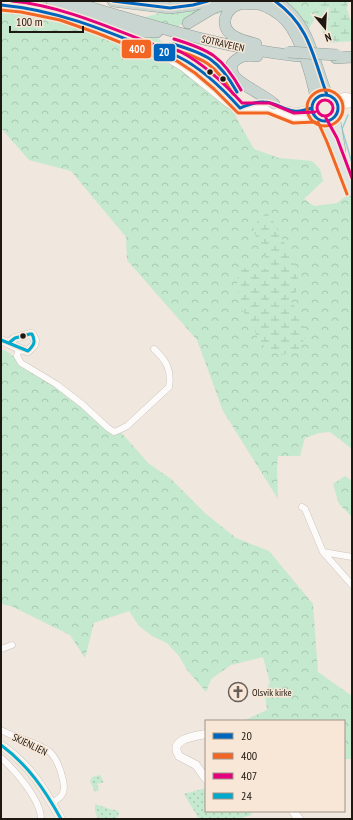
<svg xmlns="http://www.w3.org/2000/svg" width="353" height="820" font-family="'PT Sans Narrow',sans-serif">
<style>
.grass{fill:url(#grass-dots)}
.forest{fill:url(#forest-crowns)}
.wetland{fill:url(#wetland-marsh)}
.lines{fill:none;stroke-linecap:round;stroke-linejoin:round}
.stream{stroke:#90d2d2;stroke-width:1.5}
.street-casing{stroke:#ccc4be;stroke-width:7}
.secondary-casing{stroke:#ccc4be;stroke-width:9}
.primary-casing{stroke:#95a099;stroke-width:10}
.highway-casing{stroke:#95a099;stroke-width:12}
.street{stroke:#fdfbfa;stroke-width:6}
.secondary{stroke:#fdfbfa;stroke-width:8}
.primary{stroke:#dde4e1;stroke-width:9}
.highway{stroke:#c8d5d1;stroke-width:11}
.highway-bridge-casing{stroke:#95a099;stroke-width:12;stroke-linecap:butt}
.highway-bridge{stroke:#c8d5d1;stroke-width:11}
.bus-1-casing{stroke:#f8e7d6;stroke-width:6}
.bus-2-casing{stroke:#f8e7d6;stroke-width:6}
.bus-3-casing{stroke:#f8e7d6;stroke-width:6}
.bus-4-casing{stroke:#f8e7d6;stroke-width:6}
.bus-1{stroke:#0065bd;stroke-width:3}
.bus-2{stroke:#f26522;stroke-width:3}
.bus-3{stroke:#e5007d;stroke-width:3}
.bus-4{stroke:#00a9ce;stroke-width:3}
.bus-dot{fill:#1d1812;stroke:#f8e7d6;stroke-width:1.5}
.labels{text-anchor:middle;stroke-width:3;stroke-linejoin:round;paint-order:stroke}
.street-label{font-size:10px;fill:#1d1812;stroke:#f8e7d6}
.poi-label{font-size:10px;fill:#1d1812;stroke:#f8e7d6;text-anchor:start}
.line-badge{stroke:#f8e7d6;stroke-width:1.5}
.badge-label{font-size:11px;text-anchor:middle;font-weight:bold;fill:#fff}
</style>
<defs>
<pattern id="grass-dots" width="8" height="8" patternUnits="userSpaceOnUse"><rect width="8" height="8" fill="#c4e9cf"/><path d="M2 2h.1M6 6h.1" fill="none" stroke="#a8c7b1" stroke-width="1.8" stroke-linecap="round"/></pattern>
<pattern id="forest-crowns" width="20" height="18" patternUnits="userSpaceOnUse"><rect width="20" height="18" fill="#c4e9cf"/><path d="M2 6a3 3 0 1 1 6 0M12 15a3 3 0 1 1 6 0" fill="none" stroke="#a8c7b1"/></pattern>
<pattern id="wetland-marsh" width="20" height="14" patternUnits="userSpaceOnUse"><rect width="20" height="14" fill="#c4e9cf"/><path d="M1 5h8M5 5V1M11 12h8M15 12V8" fill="none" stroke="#a8c7b1"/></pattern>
</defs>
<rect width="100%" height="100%" fill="#f0e7de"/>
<!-- grass -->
<path class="grass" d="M100 775 104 782 97 784 99 790 95 792 90 781 92 777Z
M206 788V811H250L252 815 236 819H199L184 794Z
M95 804 110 809 119 811 118 817 112 819H98L95 811Z"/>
<!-- forest -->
<path class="forest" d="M1 1H68L131 21 203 1H315L316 17 304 36 282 11 249 6 196 19 154 35 231 101 237 119 254 149 279 158 312 161 320 169 323 181 304 199 314 206 337 203 346 196 352 197V388L351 390 352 392V449L330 432 319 433 305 438 300 456H278L277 468 278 499 223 411 197 340 127 260 126 237 71 171 29 160 1 128Z
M1 349 8 352 21 363 41 374 108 428 119 430 148 463 171 479 206 514 236 538 269 551 313 604 318 672 352 696V759H344V721H243L267 710 265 694 270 682 263 657 231 665 211 679 206 692 187 670 179 656 167 643 152 636 139 626 129 611 94 623 85 658 70 635 11 606 1 604Z
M345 476 352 481V517L339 504 333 484Z"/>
<!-- wetland -->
<path class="wetland" d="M315 1H348L347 9 352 24V41L328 43 316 17Z
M268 212 291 255 300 285 291 300 304 326 305 337 299 351 281 355 259 343 252 322 241 309 237 284 239 267 259 271 270 267 253 230 259 219Z"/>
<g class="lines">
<!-- stream -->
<path class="stream" d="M348 115 342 129 352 163"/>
<!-- street casing -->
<g class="street-casing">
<path id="street" d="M19 348 17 356 21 363 56 384 82 404 108 428 114 432 119 430 127 426 169 387C172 370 166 360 154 349
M302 507 305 509 323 552 352 585
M323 552 352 557
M1 649 12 645
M1 730C15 738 38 742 50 752 57 759 61 771 63 780 66 793 62 797 52 803
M1 758C15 770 41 800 41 819"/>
</g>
<!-- secondary casing -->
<g class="secondary-casing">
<path id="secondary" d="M1 5 39 9 62 15 156 51 182 66 228 103 237 108H269L293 118H303L315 117
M334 99 345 97 352 98
M338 108 345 104 352 103
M288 111 299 112 312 108
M1 340C10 343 19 350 28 351L34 345 35 340 32 334H30L15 338 10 342
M206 734C195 736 168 739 179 756L196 765 206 779
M1 745C30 765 44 789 61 819
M293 811 299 819"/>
</g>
<!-- primary casing -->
<g class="primary-casing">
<path id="primary" d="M312 108a13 13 0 1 1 26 0a13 13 0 1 1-26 0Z
M335 116 341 151
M322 120 332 140 352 192"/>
</g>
<!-- highway casing -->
<g class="highway-casing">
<path id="highway" d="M52 1 133 31 157 32
M68 1C144 23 220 48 298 56
M113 1 170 8 193 5 208 1
M249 1C284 9 295 27 306 60 310 72 314 86 316 99
M275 1C310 21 313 62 327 95
M255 4C250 4 244 3 240 4 225 8 219 26 232 35 239 40 248 42 256 44
M188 23 213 8 233 1
M257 56C247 55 239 55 232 64 231 68 232 73 234 76 242 86 263 94 274 104
M336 58 352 57"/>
</g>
<!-- street -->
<use href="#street" class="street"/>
<!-- secondary -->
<use href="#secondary" class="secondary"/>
<!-- primary -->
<use href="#primary" class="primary"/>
<!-- highway -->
<use href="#highway" class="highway"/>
<!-- highway-bridge casing -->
<g class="highway-bridge-casing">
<path id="highway-bridge" d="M288 52 337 55"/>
</g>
<!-- highway-bridge -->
<use href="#highway-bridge" class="highway-bridge"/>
<!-- bus-1 casing -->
<g class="bus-1-casing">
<path id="bus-1" d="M113 1 170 8 193 5 208 1
M275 1C310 26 313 57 327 95
M1 5C56 10 102 29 153 50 162 53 170 52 179 57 203 69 223 89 240 108 248 105 256 101 264 102 275 102 283 110 294 111 300 112 306 110 312 108
M173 44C207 54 219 60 237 92
M312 108a13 13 0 1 1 26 0a13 13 0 1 1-26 0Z"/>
</g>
<!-- bus-2 casing -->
<g class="bus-2-casing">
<path id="bus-2" d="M1 10 21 12 60 20 97 33 154 56 169 58 177 61 195 73 214 89 238 113H268L293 123 315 122
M172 49C205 59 215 64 233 94
M307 108a18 18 0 1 1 36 0a18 18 0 1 1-36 0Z
M318 122 327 142 347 194"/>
</g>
<!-- bus-3 casing -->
<g class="bus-3-casing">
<path id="bus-3" d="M12 1C62 6 108 27 155 45 164 49 171 47 181 52 204 64 225 84 242 103H270L294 113 315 112
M174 39C210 50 222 56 241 90
M317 108a8 8 0 1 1 16 0a8 8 0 1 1-16 0Z
M326 118 337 138 352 178"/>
</g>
<!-- bus-4 casing -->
<g class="bus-4-casing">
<path id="bus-4" d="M1 340 28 351C34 345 36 342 32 334H30L15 338 10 342
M1 745C28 765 45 790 61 819"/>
</g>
<!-- bus-1 -->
<use href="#bus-1" class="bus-1"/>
<!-- bus-2 -->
<use href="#bus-2" class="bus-2"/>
<!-- bus-3 -->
<use href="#bus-3" class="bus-3"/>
<!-- bus-4 -->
<use href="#bus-4" class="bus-4"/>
</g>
<!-- icons -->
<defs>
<g id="church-ring" transform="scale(1)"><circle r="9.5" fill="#f8e7d6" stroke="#676059" stroke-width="1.5"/><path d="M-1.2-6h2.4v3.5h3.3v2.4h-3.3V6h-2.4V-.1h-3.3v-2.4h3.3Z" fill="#676059"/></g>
</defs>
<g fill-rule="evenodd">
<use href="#church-ring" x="238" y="692"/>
</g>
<!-- markers -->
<g class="bus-dot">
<circle cx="210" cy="72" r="3.5"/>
<circle cx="223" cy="79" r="3.5"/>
<circle cx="23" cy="336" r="3.5"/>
</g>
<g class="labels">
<!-- street labels -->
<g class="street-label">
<text transform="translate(223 43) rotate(13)" y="4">SOTRAVEIEN</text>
<text transform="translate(30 744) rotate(26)" y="4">SKJENLIEN</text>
</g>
<!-- poi labels -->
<g class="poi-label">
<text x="252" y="696">Olsvik kirke</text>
</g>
</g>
<g class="line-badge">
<rect x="121" y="39" width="31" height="20" rx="4" fill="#f26522"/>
<rect x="153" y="43" width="23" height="19" rx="4" fill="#0065bd"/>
</g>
<g class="badge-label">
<text x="137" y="53">400</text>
<text x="164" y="56">20</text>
</g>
<!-- border -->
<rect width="353" height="820" fill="none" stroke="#1d1812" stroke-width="4"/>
<!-- legend -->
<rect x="205" y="720" width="140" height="92" fill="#f8e7d6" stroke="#a09488"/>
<rect x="213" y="733" width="20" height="6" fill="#0065bd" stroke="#a09488"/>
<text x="241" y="740" font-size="12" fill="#1d1812">20</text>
<rect x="213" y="753" width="20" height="6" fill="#f26522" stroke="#a09488"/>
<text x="241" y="760" font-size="12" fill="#1d1812">400</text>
<rect x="213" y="773" width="20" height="6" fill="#e5007d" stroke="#a09488"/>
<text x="241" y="780" font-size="12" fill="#1d1812">407</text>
<rect x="213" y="793" width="20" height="6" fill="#00a9ce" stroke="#a09488"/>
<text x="241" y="800" font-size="12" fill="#1d1812">24</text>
<!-- north arrow -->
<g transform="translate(325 28) rotate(162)" stroke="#f8e7d6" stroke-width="3" paint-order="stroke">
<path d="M0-3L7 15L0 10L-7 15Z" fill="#1d1812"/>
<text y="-6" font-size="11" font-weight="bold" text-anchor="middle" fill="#1d1812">N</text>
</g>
<!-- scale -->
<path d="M10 26v6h73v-6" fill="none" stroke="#1d1812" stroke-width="2"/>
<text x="16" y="26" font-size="12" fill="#1d1812" stroke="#f8e7d6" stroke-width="3" paint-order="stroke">100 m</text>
</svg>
